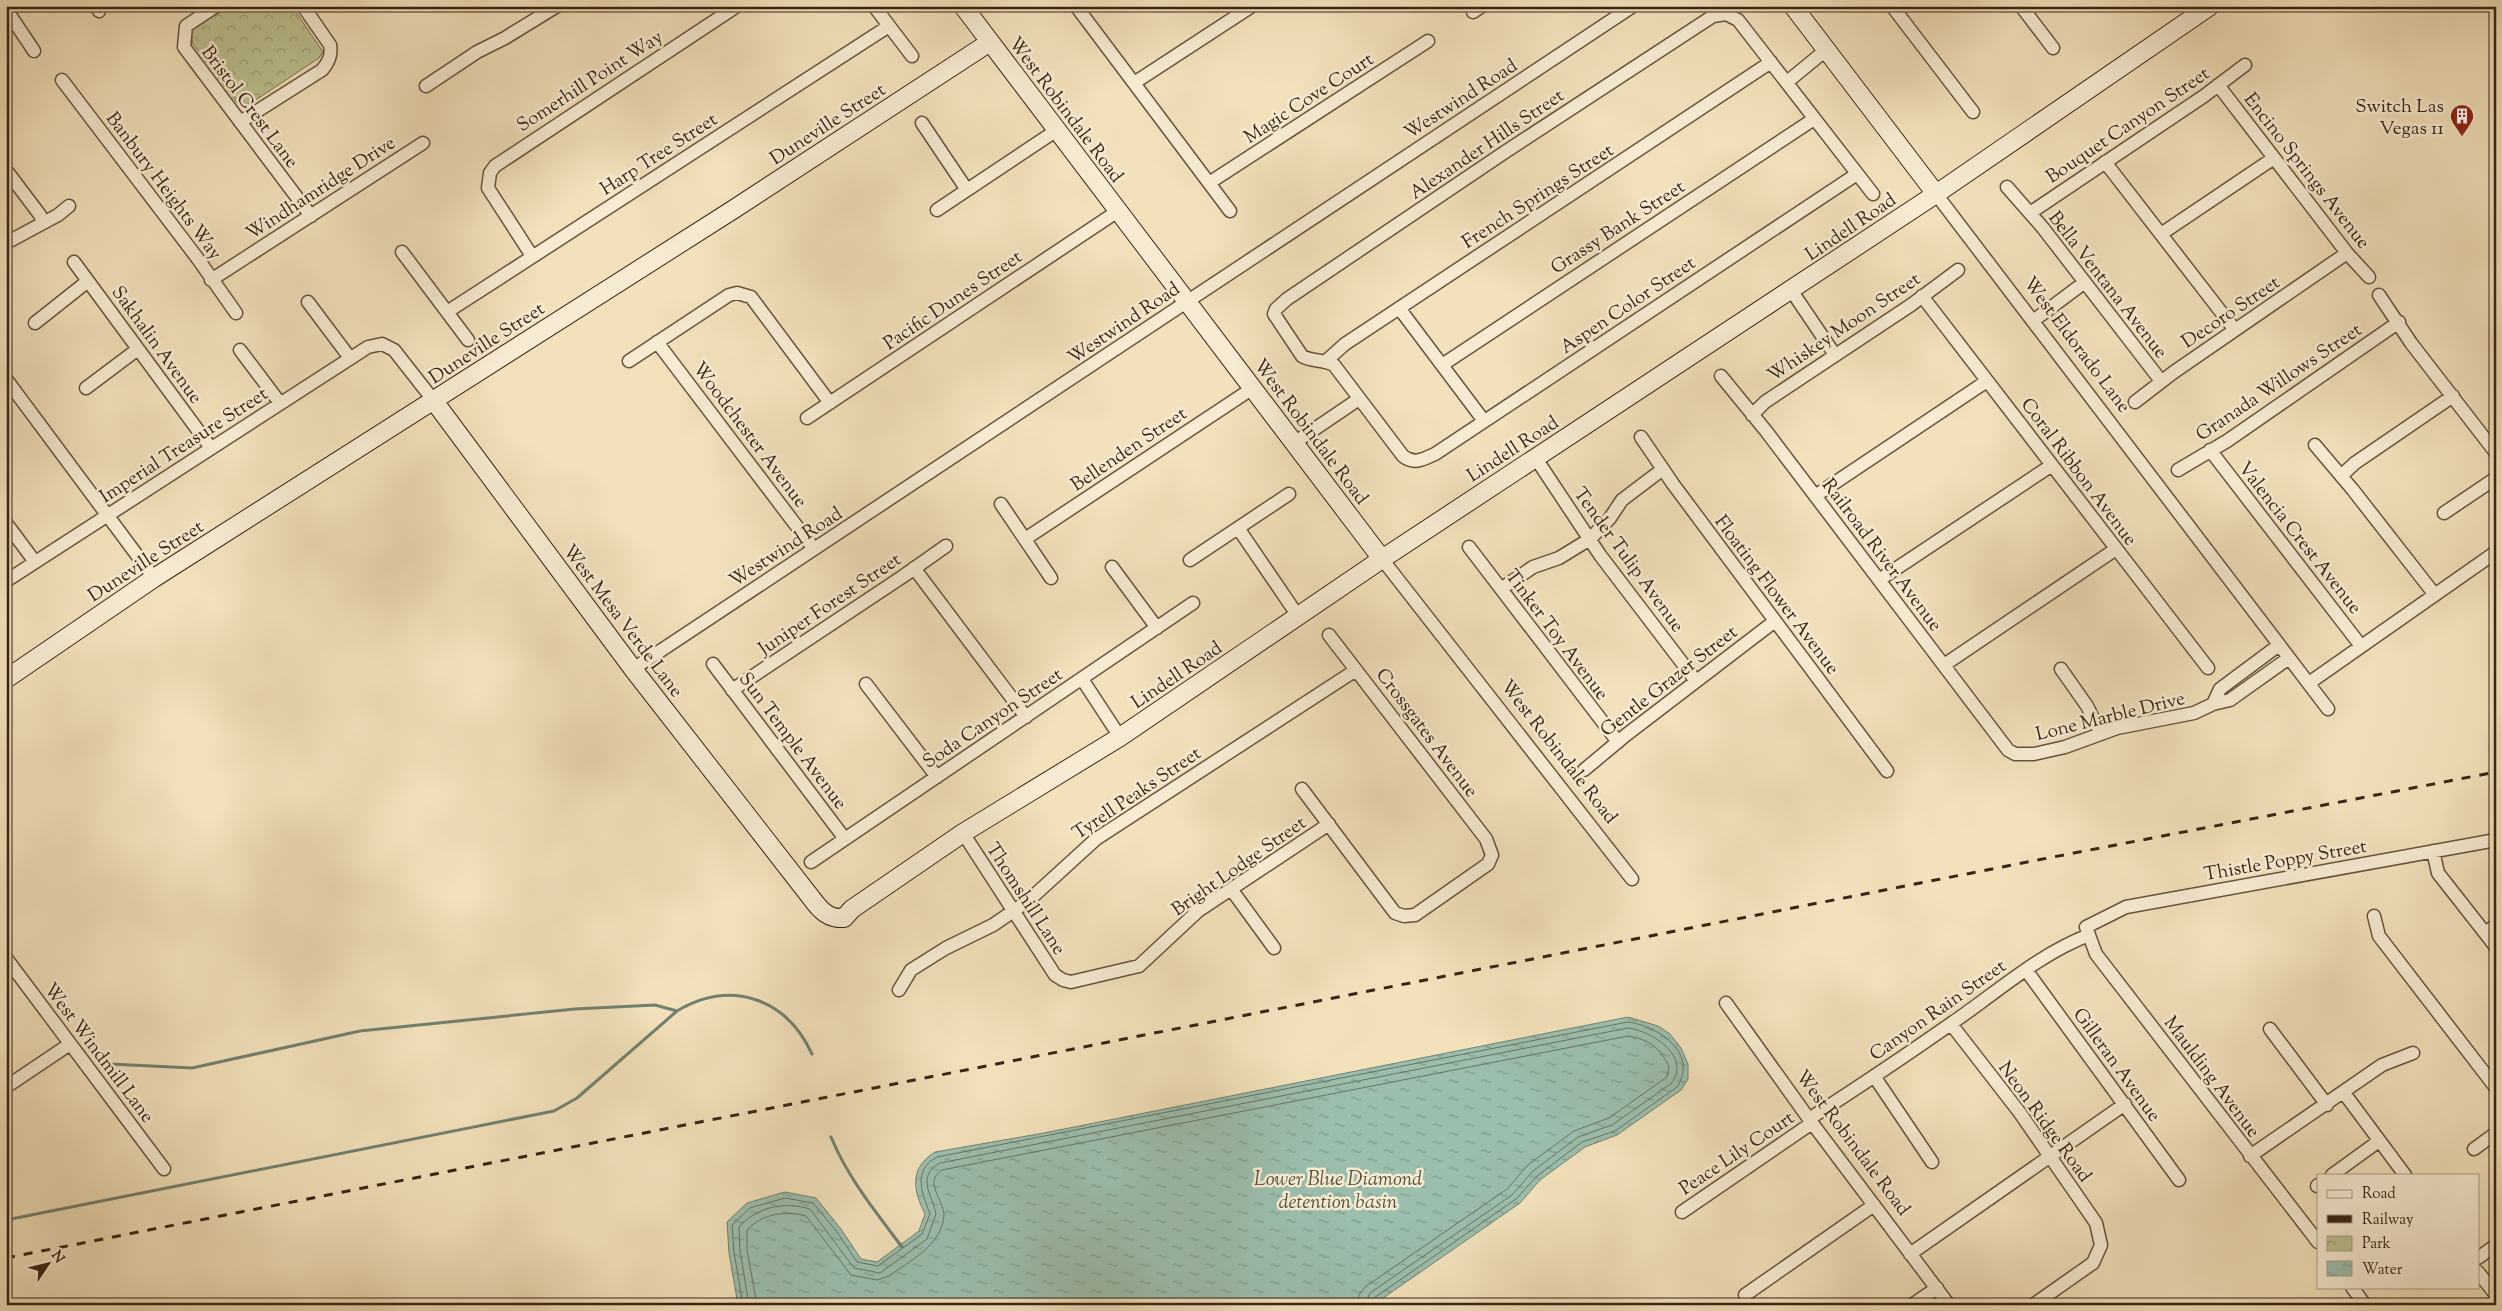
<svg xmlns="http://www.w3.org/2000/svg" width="2502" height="1311" font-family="'Sorts Mill Goudy',serif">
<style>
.park{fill:url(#park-crowns);stroke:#7a7452}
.water{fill:url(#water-ripples);stroke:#738170}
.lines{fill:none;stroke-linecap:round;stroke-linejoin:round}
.shore{stroke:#6a7260;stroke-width:1}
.stream{stroke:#738170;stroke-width:3}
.street-casing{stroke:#66543e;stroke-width:15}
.secondary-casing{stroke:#382514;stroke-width:20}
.street{stroke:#f7ecd3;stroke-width:12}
.secondary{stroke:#f7ecd3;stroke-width:18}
.rail{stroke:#382514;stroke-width:3;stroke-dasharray:9 9;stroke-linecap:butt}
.labels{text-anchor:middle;stroke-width:5;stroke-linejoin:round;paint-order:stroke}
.street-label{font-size:19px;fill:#382514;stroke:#f7ecd3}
.poi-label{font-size:19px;fill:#382514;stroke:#f7ecd3;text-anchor:end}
.water-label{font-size:20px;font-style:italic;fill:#565342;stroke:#f7ecd3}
</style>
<defs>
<pattern id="park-crowns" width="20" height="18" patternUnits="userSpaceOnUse" patternTransform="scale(1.25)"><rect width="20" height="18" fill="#bcc290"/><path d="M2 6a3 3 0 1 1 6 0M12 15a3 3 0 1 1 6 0" fill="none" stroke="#9a9d74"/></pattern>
<pattern id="water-ripples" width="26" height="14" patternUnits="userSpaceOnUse" patternTransform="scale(1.25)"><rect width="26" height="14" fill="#9bbead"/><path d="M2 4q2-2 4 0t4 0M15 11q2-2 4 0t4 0" fill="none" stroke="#7f9a8c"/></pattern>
</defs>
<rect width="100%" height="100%" fill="#f2e1bb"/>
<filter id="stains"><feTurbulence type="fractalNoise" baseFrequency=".004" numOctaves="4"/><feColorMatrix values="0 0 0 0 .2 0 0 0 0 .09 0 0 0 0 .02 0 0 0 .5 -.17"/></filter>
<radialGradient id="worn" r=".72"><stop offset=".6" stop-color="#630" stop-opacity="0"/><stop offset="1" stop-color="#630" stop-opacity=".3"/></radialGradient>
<!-- park -->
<path class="park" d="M229 6H292L323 52 319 58 251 103 245 105 238 104 193 44 191 36 193 29Z"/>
<!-- water -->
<path class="water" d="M1628 1017 1658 1026 1670 1034 1681 1048 1688 1064V1079L1681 1090 1617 1135 1585 1147 1540 1180 1520 1203 1373 1305H738L729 1253 727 1222 747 1203 785 1192 816 1198 841 1229 861 1259 877 1262 919 1231 925 1214C913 1190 909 1168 935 1152L1044 1133Z"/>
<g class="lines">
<!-- shore -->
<path class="shore" d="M743 1305 734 1252 732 1225 750 1208 785 1198 813 1203 837 1232 857 1262 878 1266 922 1234 930 1214C922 1192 912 1171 937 1157L1628 1022C1658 1026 1699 1053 1677 1087L1615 1131 1582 1142 1537 1176 1516 1199 1374 1298 1371 1305
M749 1305 740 1251 739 1227C757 1207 784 1201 810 1209L854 1268 880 1273 927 1239 936 1214C933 1196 915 1177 940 1163L1628 1028C1651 1031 1691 1055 1672 1083L1612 1125 1578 1137 1533 1171 1512 1195 1370 1293 1365 1305
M757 1305 747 1250V1230C762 1214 785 1210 806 1216L851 1275 877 1280 889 1276C910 1261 942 1245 944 1215 944 1201 923 1181 942 1170L1628 1036C1648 1039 1661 1048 1669 1067L1667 1077 1609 1118 1574 1131 1528 1165 1507 1189 1365 1287 1359 1295 1357 1305"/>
<!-- stream -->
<path class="stream" d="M110 1064 192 1068 360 1031 575 1009 655 1005 677 1011
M831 1137C848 1178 875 1211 902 1247
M6 1220 554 1111 577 1098 677 1011C731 979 786 998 812 1054"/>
<!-- street casing -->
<g class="street-casing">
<path id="street" d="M96 6 99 11
M216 6 186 26 184 47 311 216
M874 6 912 56
M1076 6 1230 211
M1892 6 1973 112
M2021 6 2053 48
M6 9 34 51
M1473 12 1482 6
M62 80 198 259 236 313
M1787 82 1826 50
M1134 83 1252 6
M2218 85 2347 253 2369 277
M426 86 477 52 505 38 557 6
M240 122 322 70C329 62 332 55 330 45L303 6
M922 123 967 190
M2105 162 2235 330
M6 170 40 215 43 223
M1857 174 1435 454C1424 459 1414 465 1403 456L1334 365C1323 359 1312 362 1302 356L1274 314 1276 309 1287 299 1505 152 1713 16 1726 14 1738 20 1873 194
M1209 183 1428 41
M2007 187 2043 228 2161 381
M1936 194 2328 709
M937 210 1057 130
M2030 213 2204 96 2245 65
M2161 234 2274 158
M6 243 58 215 69 206
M402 252 468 340
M532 256 488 188 490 173 495 166 737 6
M74 262 211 448
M211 280 423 143
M1791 290 1835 355
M2379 295 2411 343 2496 453
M1922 296 2208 668
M308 302 350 358
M1399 308 1484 421
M447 312 889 26
M2033 321 2085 282
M35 323 88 281
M657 342 814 549
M240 350 280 403
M629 361 729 295 737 293 751 297 830 403
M1326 361 1345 344 1771 62
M1442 365 1814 119
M1721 376 1766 431 2008 750 2015 754H2034L2065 747 2117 728 2194 713 2213 704 2230 700 2289 658
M6 379 154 578
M86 388 138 349
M2135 402 2174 372 2347 253
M1752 415 1765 402 1911 305 1958 270
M807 418 1118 211
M1641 437 1673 484 1887 771
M1294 443 1359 399
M2315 445 2353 490 2435 595
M2210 450 2361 646
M1535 457 1600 555 1696 681
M2178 470 2227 441 2399 322
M2341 476 2355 463 2453 396
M1815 496 1987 381
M1001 504 1051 578
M2444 513 2496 478
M6 523 35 562
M1238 528 1298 616
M1025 539 1253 388
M1469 547 1618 742
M1382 559 1632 879
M1190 560 1289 494
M1112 567 1157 628
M914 568 1026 717
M1879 580 2052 465
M6 581 368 347 382 344 394 350 434 401
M1501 589 1533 567 1559 558 1590 539 1610 518 1622 500 1663 469
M713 664 845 839
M1944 665 2116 549
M633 669 1633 6
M2061 669 2087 706 2101 734
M1082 679 1120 737
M2309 683 2496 552
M866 684 937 777
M732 690 902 577 946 546
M2213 704 2220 689 2279 645
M1584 770 1626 735 1775 621
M1302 789 1395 913 1404 916 1415 915 1488 864 1492 855 1486 839 1329 635
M963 833 1055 975 1063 980 1071 982 1139 966 1198 911 1329 824
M2433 851 2438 873 2496 947
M811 862 1193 603
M1231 889 1274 948
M2374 916 2379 936 2496 1088
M2485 933 2496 925
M6 958 164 1169
M2026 970 2179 1180
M899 990 911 970 946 948 993 925 1028 901 1096 839 1356 670
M1726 1003 1809 1119 1949 1305
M1951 1024 2020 1113 2096 1223 2101 1245 2093 1263 2033 1305
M2270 1029 2327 1105
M1874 1076 1932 1162
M6 1087 70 1044
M2344 1093 2405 1175
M1809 1119C1857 1088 1905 1056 1952 1023 1996 993 2039 954 2089 935
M2474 1149 2496 1133
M2250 1156 2382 1065 2413 1053
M2332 1175 2379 1141
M2317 1186 2318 1185
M1682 1212 1812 1123
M2318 1242 2096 954 2086 927 2126 907 2496 840
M1910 1254 2125 1104
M2478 1258 2496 1245
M2478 1272 2496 1295
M2352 1287 2365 1305
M1745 1295 1874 1205
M1912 1305 1937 1288"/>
</g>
<!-- secondary casing -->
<g class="secondary-casing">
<path id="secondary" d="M963 6 1382 559
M1793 6 1936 194
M434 401 633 669 816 904C823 913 831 919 844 918L852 909 963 833 1120 737 1382 559 1936 194 2210 6
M6 679 154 578 731 211 990 42"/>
</g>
<!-- street -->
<use href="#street" class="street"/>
<!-- secondary -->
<use href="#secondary" class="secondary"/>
<!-- rail -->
<path class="rail" d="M6 1258 2048 858 2496 772"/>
</g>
<!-- icons -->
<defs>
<g id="building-pin" transform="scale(1.25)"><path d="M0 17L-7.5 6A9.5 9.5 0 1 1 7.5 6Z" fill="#8f2418" stroke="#f7ecd3"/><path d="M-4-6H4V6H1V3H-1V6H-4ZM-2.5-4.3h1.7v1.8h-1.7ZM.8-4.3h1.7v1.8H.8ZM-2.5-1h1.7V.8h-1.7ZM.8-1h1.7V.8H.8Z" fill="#fff"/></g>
</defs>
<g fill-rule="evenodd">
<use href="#building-pin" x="2462" y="116"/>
</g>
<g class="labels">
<!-- street labels -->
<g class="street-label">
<text transform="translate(589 80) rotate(-33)" y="7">Somerhill Point Way</text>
<text transform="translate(1308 97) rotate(-33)" y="7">Magic Cove Court</text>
<text transform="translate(1460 98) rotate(-33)" y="7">Westwind Road</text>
<text transform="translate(251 106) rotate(53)" y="7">Bristol Crest Lane</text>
<text transform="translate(1067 109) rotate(53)" y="7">West Robindale Road</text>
<text transform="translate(827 123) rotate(-33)" y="7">Duneville Street</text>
<text transform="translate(2127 124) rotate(-34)" y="7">Bouquet Canyon Street</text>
<text transform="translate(1486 143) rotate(-34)" y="7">Alexander Hills Street</text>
<text transform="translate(658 153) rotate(-33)" y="7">Harp Tree Street</text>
<text transform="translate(2308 170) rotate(52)" y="7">Encino Springs Avenue</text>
<text transform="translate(165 185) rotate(53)" y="7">Banbury Heights Way</text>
<text transform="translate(320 187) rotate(-33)" y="7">Windhamridge Drive</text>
<text transform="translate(1537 195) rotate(-33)" y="7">French Springs Street</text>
<text transform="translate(1617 226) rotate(-33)" y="7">Grassy Bank Street</text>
<text transform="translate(1850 226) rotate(-34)" y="7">Lindell Road</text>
<text transform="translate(2109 284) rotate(52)" y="7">Bella Ventana Avenue</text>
<text transform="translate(952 299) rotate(-34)" y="7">Pacific Dunes Street</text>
<text transform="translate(1627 304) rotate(-34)" y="7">Aspen Color Street</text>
<text transform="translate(2230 311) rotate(-34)" y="7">Decoro Street</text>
<text transform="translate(1123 322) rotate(-34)" y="7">Westwind Road</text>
<text transform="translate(1843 326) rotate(-34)" y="7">Whiskey Moon Street</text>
<text transform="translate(486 342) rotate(-33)" y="7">Duneville Street</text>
<text transform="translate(158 344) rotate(54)" y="7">Sakhalin Avenue</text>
<text transform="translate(2078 344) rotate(53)" y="7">West Eldorado Lane</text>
<text transform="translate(2278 381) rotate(-34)" y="7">Granada Willows Street</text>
<text transform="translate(1312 431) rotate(53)" y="7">West Robindale Road</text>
<text transform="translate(751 434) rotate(53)" y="7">Woodchester Avenue</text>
<text transform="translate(183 444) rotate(-33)" y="7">Imperial Treasure Street</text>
<text transform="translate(1128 448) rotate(-34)" y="7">Bellenden Street</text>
<text transform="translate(1512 448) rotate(-33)" y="7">Lindell Road</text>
<text transform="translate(2080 471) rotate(53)" y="7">Coral Ribbon Avenue</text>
<text transform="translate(2301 537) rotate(52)" y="7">Valencia Crest Avenue</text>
<text transform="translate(785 546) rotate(-33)" y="7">Westwind Road</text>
<text transform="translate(1883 554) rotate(53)" y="7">Railroad River Avenue</text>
<text transform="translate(1630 559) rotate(54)" y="7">Tender Tulip Avenue</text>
<text transform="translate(145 560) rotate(-33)" y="7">Duneville Street</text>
<text transform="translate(1778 594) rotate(53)" y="7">Floating Flower Avenue</text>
<text transform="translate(829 603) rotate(-34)" y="7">Juniper Forest Street</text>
<text transform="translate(624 620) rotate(53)" y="7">West Mesa Verde Lane</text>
<text transform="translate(1558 634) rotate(53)" y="7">Tinker Toy Avenue</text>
<text transform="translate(1176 674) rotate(-34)" y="7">Lindell Road</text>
<text transform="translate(1668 680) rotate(-38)" y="7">Gentle Grazer Street</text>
<text transform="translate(2110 715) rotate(-14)" y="7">Lone Marble Drive</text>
<text transform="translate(992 717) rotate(-34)" y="7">Soda Canyon Street</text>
<text transform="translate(1428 732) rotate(53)" y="7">Crossgates Avenue</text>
<text transform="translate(794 740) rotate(53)" y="7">Sun Temple Avenue</text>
<text transform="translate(1560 751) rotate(52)" y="7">West Robindale Road</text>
<text transform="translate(1136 792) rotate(-34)" y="7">Tyrell Peaks Street</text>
<text transform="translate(2285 859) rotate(-10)" y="7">Thistle Poppy Street</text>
<text transform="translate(1238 865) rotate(-35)" y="7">Bright Lodge Street</text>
<text transform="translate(1027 898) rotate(57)" y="7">Thomshill Lane</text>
<text transform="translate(1937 1009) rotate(-35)" y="7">Canyon Rain Street</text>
<text transform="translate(100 1052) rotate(53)" y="7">West Windmill Lane</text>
<text transform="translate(2118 1064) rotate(54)" y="7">Gilleran Avenue</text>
<text transform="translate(2213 1076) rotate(53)" y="7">Maulding Avenue</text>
<text transform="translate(2046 1121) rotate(54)" y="7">Neon Ridge Road</text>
<text transform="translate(1854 1142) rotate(53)" y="7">West Robindale Road</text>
<text transform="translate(1736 1152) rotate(-34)" y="7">Peace Lily Court</text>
</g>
<!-- poi labels -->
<g class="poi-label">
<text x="2444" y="112">Switch Las<tspan x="2444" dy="22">Vegas 11</tspan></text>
</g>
<!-- water labels -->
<g class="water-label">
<text x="1338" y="1185">Lower Blue Diamond<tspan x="1338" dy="23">detention basin</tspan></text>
</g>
</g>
<!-- margin -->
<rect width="2502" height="1311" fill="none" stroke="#f2e1bb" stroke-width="25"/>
<rect x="8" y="8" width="2487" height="1296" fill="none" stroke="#382514" stroke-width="2.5"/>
<rect x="12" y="12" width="2477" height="1286" fill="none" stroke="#382514"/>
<!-- legend -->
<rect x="2317" y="1174" width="162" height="115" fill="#f7ecd3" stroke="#ab9c87"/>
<rect x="2327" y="1190" width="25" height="8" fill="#f7ecd3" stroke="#ab9c87"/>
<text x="2362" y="1198" font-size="15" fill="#382514">Road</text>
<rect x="2327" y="1215" width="25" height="8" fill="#382514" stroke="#ab9c87"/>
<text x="2362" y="1224" font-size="15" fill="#382514">Railway</text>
<rect x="2327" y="1236" width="25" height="15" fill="url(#park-crowns)" stroke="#ab9c87"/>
<text x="2362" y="1248" font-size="15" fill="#382514">Park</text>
<rect x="2327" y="1261" width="25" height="15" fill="url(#water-ripples)" stroke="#ab9c87"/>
<text x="2362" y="1274" font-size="15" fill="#382514">Water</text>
<!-- north arrow -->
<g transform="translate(48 1264) rotate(55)" stroke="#f7ecd3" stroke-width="4" paint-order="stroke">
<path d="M0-4L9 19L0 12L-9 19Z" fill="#382514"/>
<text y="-8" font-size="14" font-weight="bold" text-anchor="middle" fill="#382514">N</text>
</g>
<rect width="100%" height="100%" filter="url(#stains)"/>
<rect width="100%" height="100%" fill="url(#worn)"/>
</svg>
